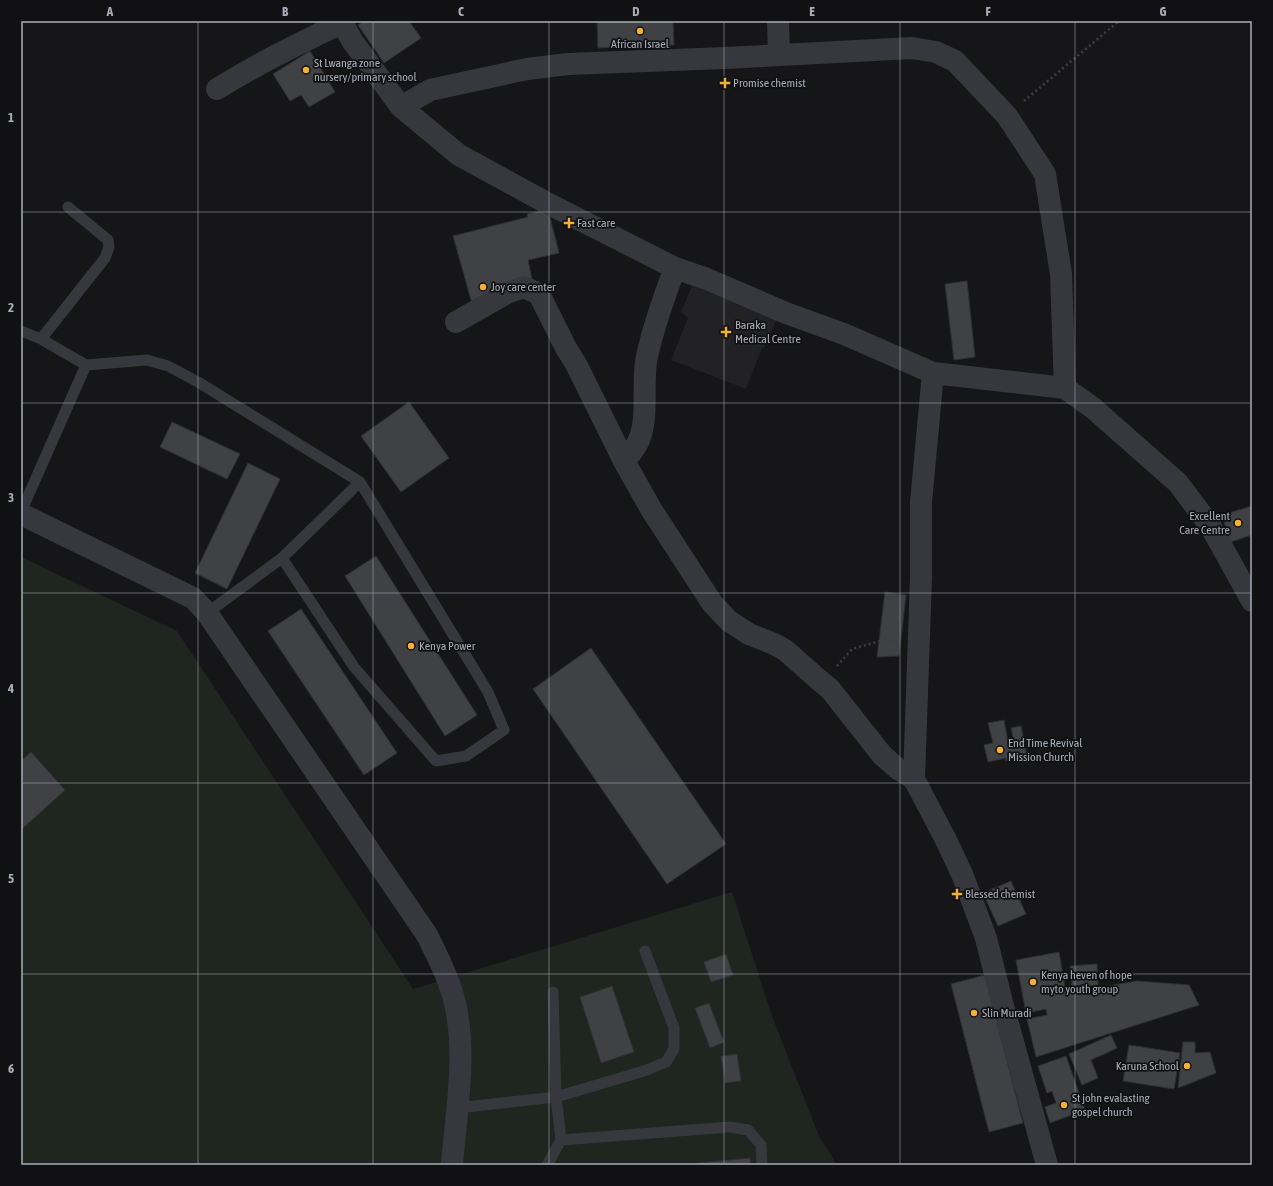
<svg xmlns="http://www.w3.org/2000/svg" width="1273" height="1186" font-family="'Asap Condensed',sans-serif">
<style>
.built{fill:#222225}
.green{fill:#1e261f}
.building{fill:#404145;stroke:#303034}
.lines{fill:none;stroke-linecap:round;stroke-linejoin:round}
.path{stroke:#3d3f44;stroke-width:2.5;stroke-dasharray:2 3;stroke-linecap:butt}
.lane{stroke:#37383d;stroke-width:11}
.street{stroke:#37383d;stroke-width:22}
.grid{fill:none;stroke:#a8adb8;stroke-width:1;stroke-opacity:0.55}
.poi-dot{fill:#f2b134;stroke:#111113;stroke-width:1.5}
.labels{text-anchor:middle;stroke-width:3.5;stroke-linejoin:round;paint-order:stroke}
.poi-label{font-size:12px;fill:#a8adb8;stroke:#111113;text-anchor:start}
.neatline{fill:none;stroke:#a8adb8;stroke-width:1.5}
.grid-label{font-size:13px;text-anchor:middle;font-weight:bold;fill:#a8adb8}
</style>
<rect width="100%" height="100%" fill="#161618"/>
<!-- built -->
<path class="built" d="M695 279 779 313 764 348H762L746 389 671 360 688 318 681 312Z"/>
<!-- green -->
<path class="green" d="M21 557 177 631 413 989 732 892 772 1016 819 1136 837 1165H21Z"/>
<!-- building -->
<path class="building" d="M364 21H409L421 38 384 63 358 25Z
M597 21H673L674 45 598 48Z
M310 51 335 92 309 107 301 95 290 101 273 74Z
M548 209 559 253 528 260 533 284 473 307 453 236 528 217 527 214Z
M967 281 975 357 954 360 945 284Z
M409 402 449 458 401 492 361 436Z
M172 422 240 454 227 479 160 447Z
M248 463 280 479 227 589 195 573Z
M1252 506V535L1230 542 1222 515Z
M376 556 477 715 445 736 345 576Z
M885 592 906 595 899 656 877 657Z
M301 609 397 753 364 775 268 631Z
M591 648 726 844 667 884 533 689Z
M1004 720 1008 742 1014 741 1011 728 1021 726 1027 756 1006 761V758L988 762 984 745 993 743 988 723Z
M31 752 65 790 21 830V761Z
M1011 881 1026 914 998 926 983 893Z
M1059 952 1066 993 1137 981 1189 985 1199 1005 1036 1057 1027 1019 1047 1015 1046 1009 1026 1013 1016 960Z
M726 954 733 975 711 982 704 962Z
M1097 964 1098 985 1072 987 1070 966Z
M985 975 1023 1123 989 1132 951 984Z
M612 986 634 1052 601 1063 580 997Z
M709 1003 724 1042 710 1048 695 1008Z
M1111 1035 1117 1048 1091 1060 1098 1078 1082 1085 1069 1054Z
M1183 1042H1195V1053L1210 1052 1216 1073 1178 1088Z
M1129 1045 1180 1053 1174 1089 1123 1081Z
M737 1054 741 1081 725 1083 721 1056Z
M1066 1056 1085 1110 1050 1123 1045 1107 1056 1103 1052 1091 1047 1093 1038 1066Z
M750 1158 751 1165H678Z"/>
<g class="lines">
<!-- path -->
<path class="path" d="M1024 101 1119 21
M837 666 852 649 880 641 895 640"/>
<!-- lane -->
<path class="lane" d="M21 331 41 339 86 365
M41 339 105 258 109 247 108 240 68 207
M21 512 86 365 147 360 168 366 198 382 360 482 488 692 504 730 466 756 436 761 354 667 282 558
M207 613 282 558 360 482
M553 992 556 1097 644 1071 666 1062 674 1049V1028L645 951
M457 1108 556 1097 561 1140 547 1165
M561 1140 730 1127 748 1130 761 1145 762 1165"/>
<!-- street -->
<path class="street" d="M341 21 353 42 401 107 459 155 545 202 675 268 707 279 786 313 844 334 933 373 1065 388 1093 408 1178 483 1211 527 1252 601
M778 21 779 55
M217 89C257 64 299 43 342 23
M401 107 430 90 527 69 568 64 725 58 912 48 936 52 955 61 1007 116 1045 174 1061 274 1065 388
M456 322 507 293 524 287 539 294 566 348 576 364 624 461 651 509 712 603 729 621 749 634 774 644 785 650 819 680 830 689 882 755 898 769 914 779 945 838 962 874 986 938 1002 1002 1047 1165
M624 461C629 455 634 450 637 444 650 421 641 382 647 356 654 325 664 297 675 268
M21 514 193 598 207 613 427 935C438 957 449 979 455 1003 467 1055 456 1113 452 1165
M914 779 921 577V502L933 373"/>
</g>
<!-- grid -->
<path class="grid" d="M198 21V1165M373 21V1165M549 21V1165M724 21V1165M900 21V1165M1075 21V1165M21 212H1252M21 403H1252M21 593H1252M21 783H1252M21 974H1252"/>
<!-- markers -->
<g class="poi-dot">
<circle cx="640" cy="31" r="4"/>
<circle cx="306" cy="70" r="4"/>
<path d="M723 77h4v4h4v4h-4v4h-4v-4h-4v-4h4z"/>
<path d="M567 217h4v4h4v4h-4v4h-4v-4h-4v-4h4z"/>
<circle cx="483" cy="287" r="4"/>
<path d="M724 326h4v4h4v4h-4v4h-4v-4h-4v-4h4z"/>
<circle cx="1238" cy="523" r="4"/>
<circle cx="411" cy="646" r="4"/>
<circle cx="1000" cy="750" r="4"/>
<path d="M955 888h4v4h4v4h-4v4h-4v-4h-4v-4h4z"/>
<circle cx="1033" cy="982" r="4"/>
<circle cx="974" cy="1013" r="4"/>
<circle cx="1187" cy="1066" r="4"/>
<circle cx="1064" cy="1105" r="4"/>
</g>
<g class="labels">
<!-- poi labels -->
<g class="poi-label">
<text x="640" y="48" text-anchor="middle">African Israel</text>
<text x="314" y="67">St Lwanga zone<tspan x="314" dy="14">nursery/primary school</tspan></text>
<text x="733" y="87">Promise chemist</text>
<text x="577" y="227">Fast care</text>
<text x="491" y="291">Joy care center</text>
<text x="735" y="329">Baraka<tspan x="735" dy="14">Medical Centre</tspan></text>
<text x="1230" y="520" text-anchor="end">Excellent<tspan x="1230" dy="14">Care Centre</tspan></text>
<text x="419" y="650">Kenya Power</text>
<text x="1008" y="747">End Time Revival<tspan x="1008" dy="14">Mission Church</tspan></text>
<text x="965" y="898">Blessed chemist</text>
<text x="1041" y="979">Kenya heven of hope<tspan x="1041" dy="14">myto youth group</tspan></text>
<text x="982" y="1017">Slin Muradi</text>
<text x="1179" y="1070" text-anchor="end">Karuna School</text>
<text x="1072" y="1102">St john evalasting<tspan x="1072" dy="14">gospel church</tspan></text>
</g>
</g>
<!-- border -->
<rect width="1273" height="1186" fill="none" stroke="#111113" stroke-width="44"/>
<rect x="22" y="22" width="1229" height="1142" class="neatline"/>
<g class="grid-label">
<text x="110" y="16">A</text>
<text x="285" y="16">B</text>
<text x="461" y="16">C</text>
<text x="636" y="16">D</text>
<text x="812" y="16">E</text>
<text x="988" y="16">F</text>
<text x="1163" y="16">G</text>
<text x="11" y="122">1</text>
<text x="11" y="312">2</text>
<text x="11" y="502">3</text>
<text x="11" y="693">4</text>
<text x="11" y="883">5</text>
<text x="11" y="1073">6</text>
</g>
</svg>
